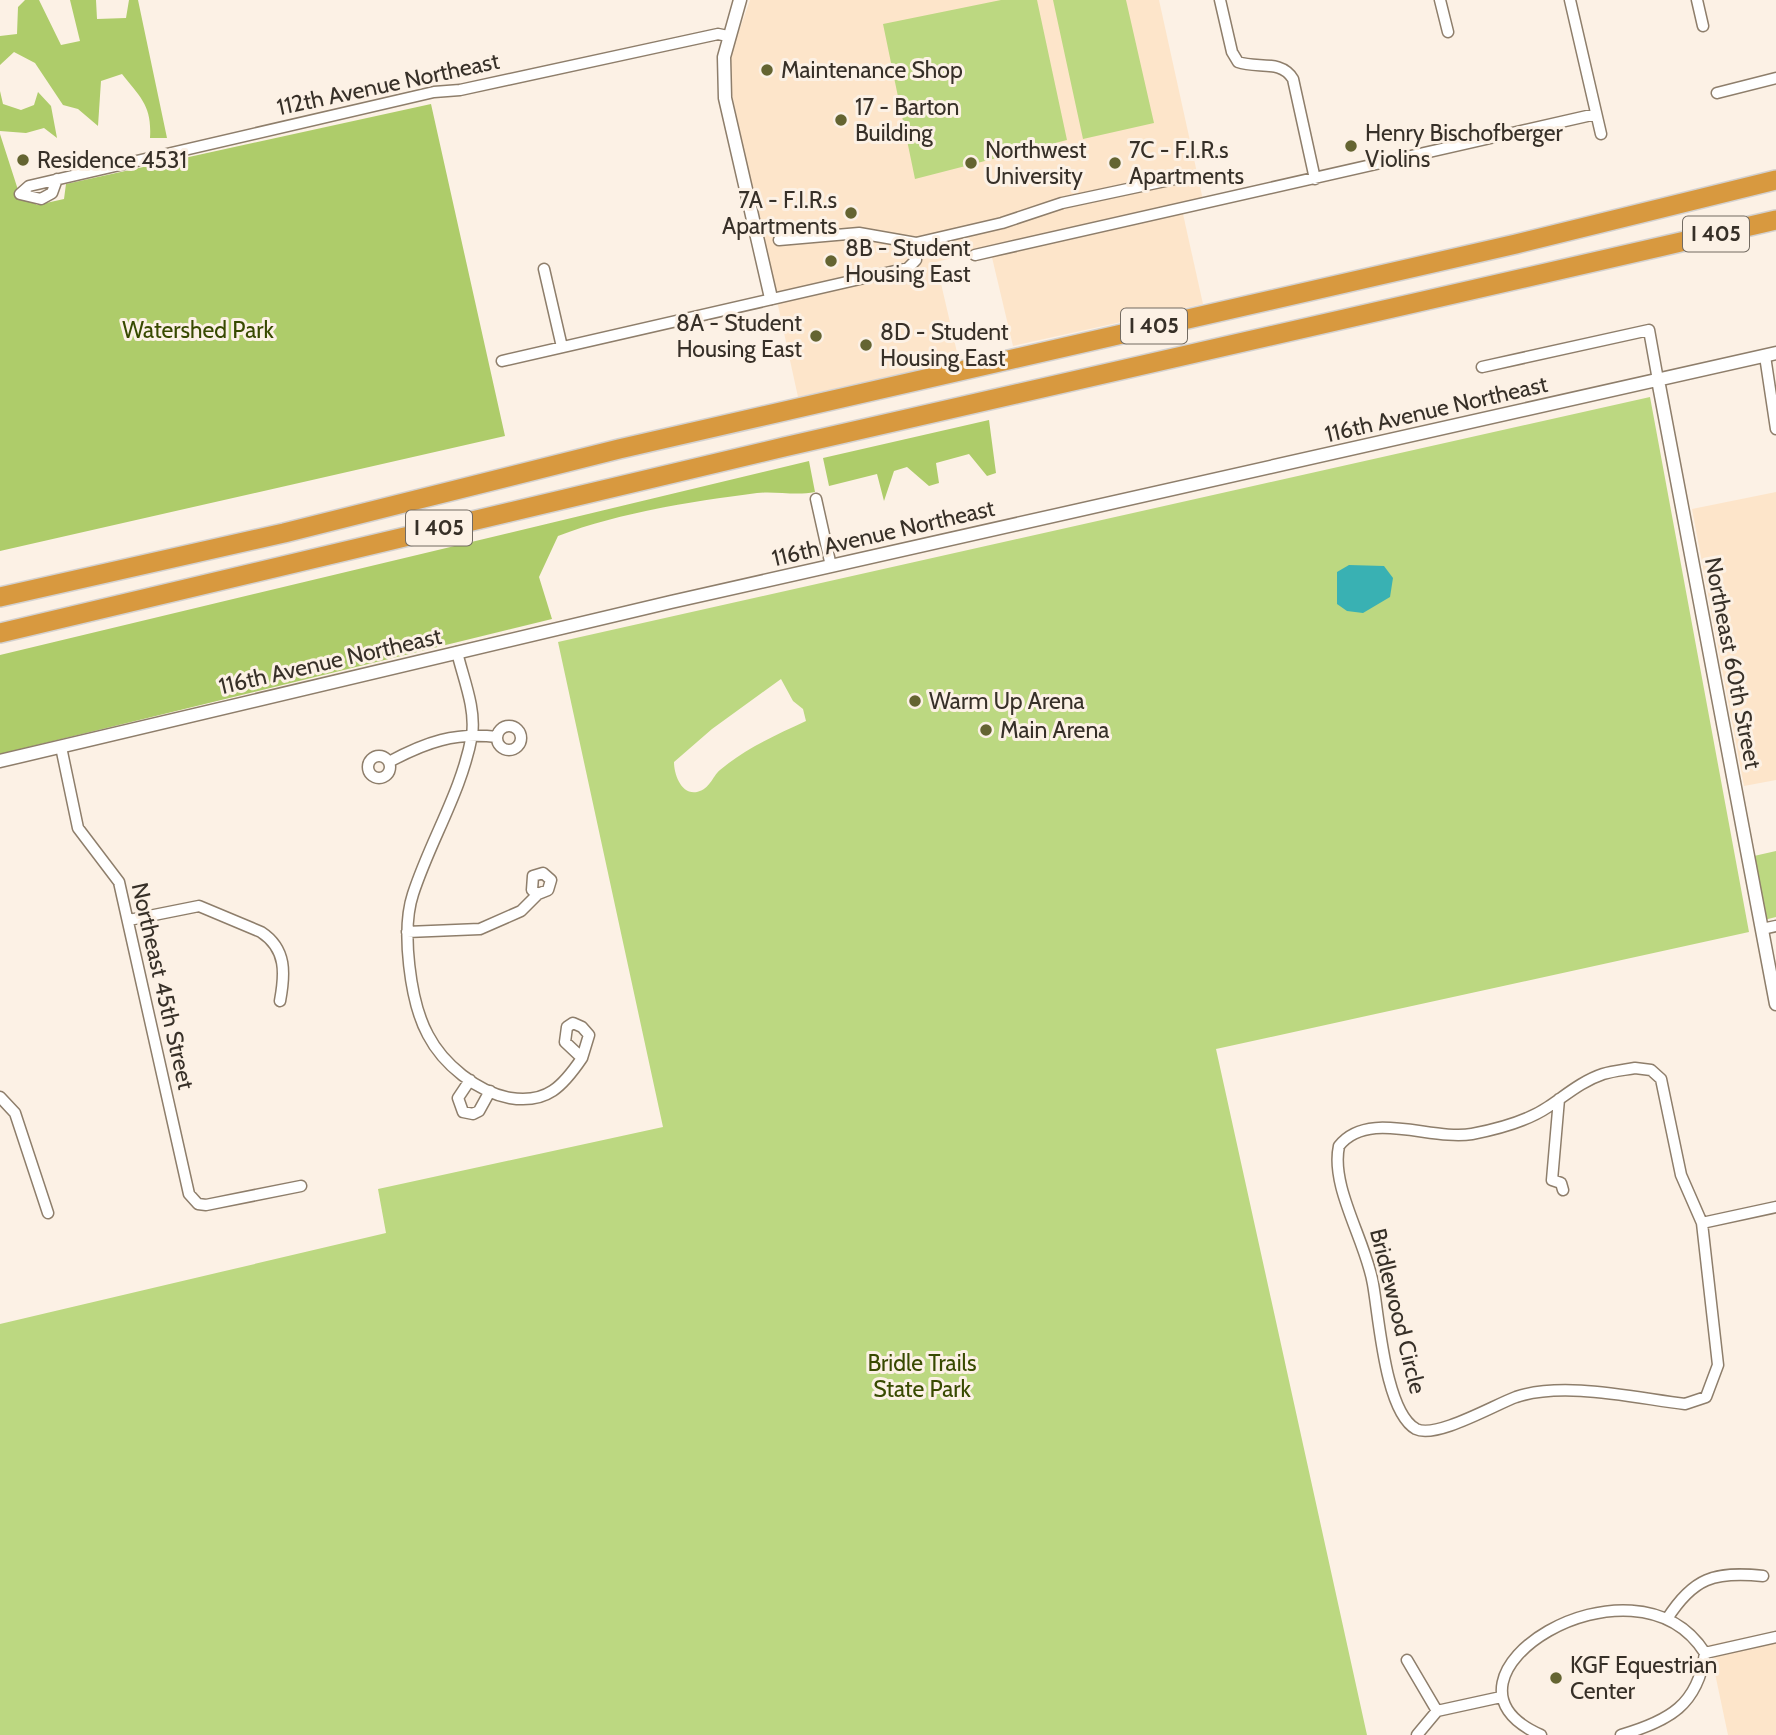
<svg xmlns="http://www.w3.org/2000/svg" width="1776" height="1735" font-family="Cabin,sans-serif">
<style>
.built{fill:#fde5ca}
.green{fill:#bcd881;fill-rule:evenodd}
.forest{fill:#aecc6a}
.water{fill:#39b1b3}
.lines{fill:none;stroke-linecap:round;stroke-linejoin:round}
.minor-casing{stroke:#8e7e6b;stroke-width:13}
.tertiary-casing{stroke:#8e7e6b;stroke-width:15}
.motorway-casing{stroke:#d3d1d0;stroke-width:22}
.minor{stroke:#fff;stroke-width:10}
.tertiary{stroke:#fff;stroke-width:12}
.motorway{stroke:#d8993f;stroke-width:19}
.poi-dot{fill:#646431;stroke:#fcf1e5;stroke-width:2.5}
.labels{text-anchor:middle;stroke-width:6;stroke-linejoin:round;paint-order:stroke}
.shield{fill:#fcf1e5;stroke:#726a61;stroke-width:2}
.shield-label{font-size:21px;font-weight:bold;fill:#373028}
.poi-label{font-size:23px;fill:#373028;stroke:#fcf1e5;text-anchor:start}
.street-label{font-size:23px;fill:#373028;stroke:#fcf1e5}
.park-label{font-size:23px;fill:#384a00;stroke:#fcf1e5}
</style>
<rect width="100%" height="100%" fill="#fcf1e5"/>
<!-- built -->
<path class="built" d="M750 0H1159L1203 200 1181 205 1203 304 1013 346 990 249 936 262 959 361 798 397 726 67Z
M1776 492V780L1744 786 1692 509Z
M1776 1631V1735H1728L1709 1645Z"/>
<!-- green -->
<path class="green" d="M1001 0H1037L1067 140 915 179 883 24Z
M1053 0H1126L1154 123 1083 139Z
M1650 397 1749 932 1216 1049 1367 1735H0V1324L386 1233 378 1189 663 1127 558 642ZM781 679 793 701 803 709 806 721C776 735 746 748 720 770 712 777 710 789 697 792 681 795 674 774 674 762L712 729Z
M1776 851V917L1764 920 1754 856Z"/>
<!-- forest -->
<path class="forest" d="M25 0H39L61 45 80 41 70 0H96L97 19 126 18 129 0H138L167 138H150C152 106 141 98 122 74L101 81 98 126 78 109 63 105 35 63 14 52 0 65V36L17 34 18 7Z
M0 91 3 104 21 110 34 105 38 92 51 106 57 138 44 128 26 133 0 131Z
M431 104 505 436 0 551V134L19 193 37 205 64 199 66 184Z
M989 420 996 473 987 476 969 454 936 463 939 483 929 486 907 467 894 471 884 501 877 474 829 486 823 458Z
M809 461 815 492C796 496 776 491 757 493 694 501 617 513 558 536L539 577 552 619 0 754V655Z"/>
<!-- water -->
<path class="water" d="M1349 565 1384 566 1393 578 1390 597 1363 613 1347 611 1337 604V572Z"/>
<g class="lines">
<!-- minor casing -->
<g class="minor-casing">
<path id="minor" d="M1220 0 1232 52 1238 62C1257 69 1281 59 1293 79L1315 179
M1440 0 1448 32
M1570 0 1601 134
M1697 0 1703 26
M1717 93 1776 78
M57 179 52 193 41 199 20 194 29 186 434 92 460 90 718 34 728 36
M779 240 859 233 916 243 1002 223 1062 203 1184 177
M975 255 1596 114
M544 269 562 347
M1765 356 1776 429
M502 361 908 268 916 260V243
M1482 367 1649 330 1658 380
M816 499 831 566
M457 652C463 678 476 708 472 735 462 791 430 841 413 894 401 930 410 1002 428 1035 443 1064 477 1092 510 1098 547 1104 563 1086 582 1058L565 1042 567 1027 573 1023 582 1027 589 1035 582 1058
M497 738a12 12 0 1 1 24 0a12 12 0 1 1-24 0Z
M61 747 78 828 119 882 189 1194 198 1204 206 1205 301 1186
M368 767a11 11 0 1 1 22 0a11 11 0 1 1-22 0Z
M389 762C426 742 455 732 497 737
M129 920 199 906 261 932C287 949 285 974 280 1001
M1762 929 1776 926
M407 932 480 929 521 911 538 894 548 890 551 880 543 873 533 876 532 890 538 894
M1635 1068 1651 1070 1661 1079 1681 1175 1702 1223 1718 1365 1706 1397 1685 1404C1635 1398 1564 1381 1516 1397 1494 1405 1436 1439 1416 1429 1385 1412 1379 1317 1373 1284 1366 1241 1330 1187 1339 1146 1368 1109 1431 1141 1472 1134 1498 1129 1526 1122 1548 1107 1566 1095 1582 1081 1603 1074 1613 1071 1624 1070 1635 1068Z
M470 1080 458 1098 463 1112 473 1114 479 1111 490 1091
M0 1097 15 1113 48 1213
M1559 1099 1552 1180 1561 1183 1563 1190
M1702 1223 1776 1207
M1667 1619C1693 1578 1714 1571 1763 1576
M1705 1653 1776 1637
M1407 1660 1437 1711
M1417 1735 1437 1711 1501 1697
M1541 1735C1413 1679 1634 1541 1705 1653 1698 1705 1669 1721 1621 1735"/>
</g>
<!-- tertiary casing -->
<g class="tertiary-casing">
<path id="tertiary" d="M740 0 724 57 725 98 771 298
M1658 380 1776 1004
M0 761 671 602 1776 353"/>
</g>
<!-- motorway casing -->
<g class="motorway-casing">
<path id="motorway" d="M0 597 284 533 619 449 1516 244 1776 180
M0 633C262 573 523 509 784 447 1115 369 1446 297 1776 220"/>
</g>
<!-- minor -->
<use href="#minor" class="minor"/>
<!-- tertiary -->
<use href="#tertiary" class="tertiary"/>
<!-- motorway -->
<use href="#motorway" class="motorway"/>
</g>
<!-- markers -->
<g class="poi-dot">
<circle cx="767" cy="70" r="7"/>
<circle cx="841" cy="120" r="7"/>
<circle cx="1351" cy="146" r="7"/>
<circle cx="23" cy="160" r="7"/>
<circle cx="971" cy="163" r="7"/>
<circle cx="1115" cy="163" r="7"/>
<circle cx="851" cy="213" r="7"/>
<circle cx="831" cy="261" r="7"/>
<circle cx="816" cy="336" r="7"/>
<circle cx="866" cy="345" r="7"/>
<circle cx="915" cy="701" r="7"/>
<circle cx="986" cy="730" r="7"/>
<circle cx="1556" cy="1678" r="7"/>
</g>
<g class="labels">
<!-- shield labels -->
<g class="shield">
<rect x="1683" y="216.5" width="66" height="35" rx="5"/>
<rect x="1121" y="308.5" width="66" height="35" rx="5"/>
<rect x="406" y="510.5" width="66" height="35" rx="5"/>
</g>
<g class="shield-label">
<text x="1716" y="241">I 405</text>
<text x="1154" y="333">I 405</text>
<text x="439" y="535">I 405</text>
</g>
<!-- poi labels -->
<g class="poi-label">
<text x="781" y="78">Maintenance Shop</text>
<text x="855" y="115">17 - Barton<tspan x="855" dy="26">Building</tspan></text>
<text x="1365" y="141">Henry Bischofberger<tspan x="1365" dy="26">Violins</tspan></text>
<text x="985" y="158">Northwest<tspan x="985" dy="26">University</tspan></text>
<text x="1129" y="158">7C - F.I.R.s<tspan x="1129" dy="26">Apartments</tspan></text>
<text x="37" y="168">Residence 4531</text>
<text x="837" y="208" text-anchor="end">7A - F.I.R.s<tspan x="837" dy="26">Apartments</tspan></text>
<text x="845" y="256">8B - Student<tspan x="845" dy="26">Housing East</tspan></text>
<text x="802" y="331" text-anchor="end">8A - Student<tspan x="802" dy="26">Housing East</tspan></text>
<text x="880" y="340">8D - Student<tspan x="880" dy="26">Housing East</tspan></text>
<text x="929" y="709">Warm Up Arena</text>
<text x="1000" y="738">Main Arena</text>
<text x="1570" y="1673">KGF Equestrian<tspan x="1570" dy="26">Center</tspan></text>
</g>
<!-- street labels -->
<g class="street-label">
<text transform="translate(388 84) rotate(-12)" y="8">112th Avenue Northeast</text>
<text transform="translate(1436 409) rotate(-13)" y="8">116th Avenue Northeast</text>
<text transform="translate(883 533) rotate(-13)" y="8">116th Avenue Northeast</text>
<text transform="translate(330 661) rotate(-13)" y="8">116th Avenue Northeast</text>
<text transform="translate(1733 663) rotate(79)" y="8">Northeast 60th Street</text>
<text transform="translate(163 986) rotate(77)" y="8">Northeast 45th Street</text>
<text transform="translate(1398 1311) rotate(76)" y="8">Bridlewood Circle</text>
</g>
<!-- park labels -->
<g class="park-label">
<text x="198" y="338">Watershed Park</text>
<text x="922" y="1371">Bridle Trails<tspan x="922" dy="26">State Park</tspan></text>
</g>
</g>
</svg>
